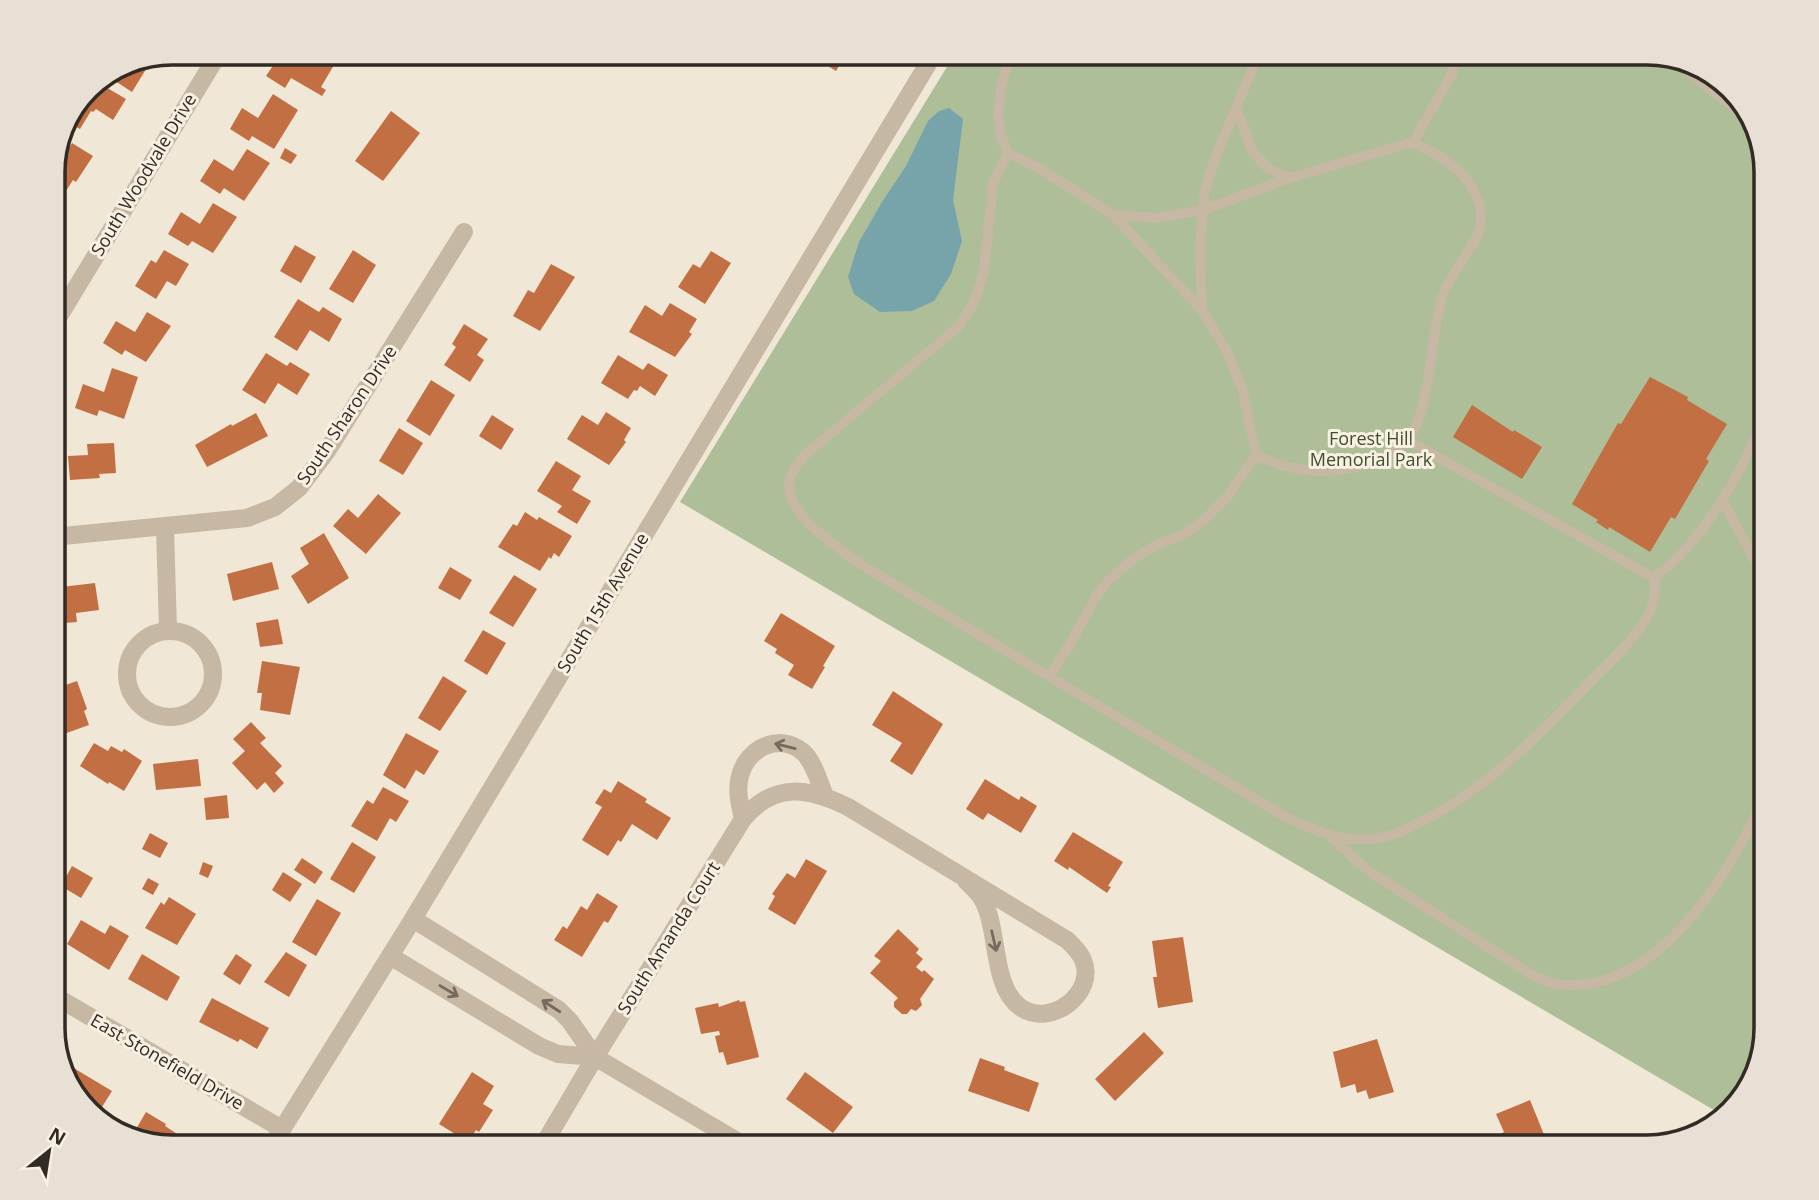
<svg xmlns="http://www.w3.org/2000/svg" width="1819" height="1200" font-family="'Open Sans',sans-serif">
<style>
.green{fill:#adbe98}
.water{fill:#77a4ab}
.building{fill:#c26f43}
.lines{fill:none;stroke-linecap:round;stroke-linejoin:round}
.service{stroke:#c7b8a4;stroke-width:10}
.minor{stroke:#c7b8a4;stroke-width:18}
.tertiary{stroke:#c7b8a4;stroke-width:18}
.oneway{stroke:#756a5e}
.labels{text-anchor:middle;stroke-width:6;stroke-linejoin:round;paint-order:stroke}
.street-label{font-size:18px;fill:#322b25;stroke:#f8f0e3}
.park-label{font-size:18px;fill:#3e502a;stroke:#f8f0e3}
.rim{fill:none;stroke:#322b25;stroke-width:3.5}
</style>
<rect width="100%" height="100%" fill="#f0e7d7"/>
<!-- green -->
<path class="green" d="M1647 53 1713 72 1750 112 1766 164V1029L1747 1094 1724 1116 680 502 953 57Z"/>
<!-- water -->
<path class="water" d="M949 108 963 119 953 200 962 241 951 274 934 301 912 311 880 312 854 294 848 277 859 242 882 202 906 166 928 121 939 111Z"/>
<!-- building -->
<path class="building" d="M813 57H844L836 71Z
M294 60 298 63 299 60H327L334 65 321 87 326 90 322 96 291 78 285 88 266 76 276 61Z
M127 61H151L132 92 109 77 113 70Z
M91 85 101 92 104 86 126 99 113 120 96 109 93 112 91 111 80 129 71 124Z
M273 94 298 110 274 149 252 136 249 141 230 129 242 108 258 118Z
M391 111 420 133 383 181 355 161Z
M72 143 93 156 76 182 73 180 64 194 53 187V164L55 158 60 162Z
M285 148 297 155 291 164 280 158Z
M247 149 270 163 244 201 224 188 220 194 200 181 214 159 233 171Z
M213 203 237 217 213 253 192 241 188 246 168 234 181 212 200 224Z
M295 245 316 257 301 283 280 271Z
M164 250 189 264 176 286 167 281 156 299 135 286 151 260 156 263Z
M353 250 376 265 353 303 329 289Z
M711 251 731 263 705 304 678 287 693 264 700 268Z
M551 264 575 277 540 331 513 316 528 290 534 293Z
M298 299 319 312 323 307 342 319 329 342 310 330 297 351 274 337Z
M670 303 697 319 689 332 692 334 675 357 629 332 645 305 662 316Z
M147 312 171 326 146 362 125 350 122 355 103 343 116 321 135 332Z
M464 324 488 339 477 355 484 360 470 382 444 365 456 347 452 344Z
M266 353 287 366 290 362 310 374 297 395 278 383 265 404 242 390Z
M618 355 643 370 648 363 668 375 655 396 640 386 637 391 634 390 628 399 601 383Z
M112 368 138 377 124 419 99 410 97 416 75 408 83 384 104 392Z
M1650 377 1688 397 1687 400 1727 424 1706 459 1709 461 1675 519 1671 517 1650 552 1609 527 1608 530 1596 522 1598 520 1572 504 1618 423 1621 424Z
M431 380 455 395 430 436 406 421Z
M1472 405 1513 432 1514 430 1542 447 1522 479 1453 437Z
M606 412 631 428 624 440 626 442 609 465 567 439 582 415 598 425Z
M256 413 268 436 207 467 195 445 231 424 232 426Z
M492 415 514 429 501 450 479 436Z
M399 428 423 443 403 475 379 461Z
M114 443 116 473 99 474 100 478 70 480 68 456 88 455 87 444Z
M556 461 581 476 572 490 591 501 577 524 557 512 562 506 537 491Z
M378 494 401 513 366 554 333 526 348 509 358 518Z
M525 512 537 520 539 517 572 536 559 557 554 553 551 559 549 557 540 571 498 547 513 524 517 526Z
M324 533 349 578 308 604 291 576 309 564 300 548Z
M272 562 279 589 233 601 227 574Z
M450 567 472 580 460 600 438 588Z
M514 575 537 589 513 627 489 613Z
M95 583 99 610 76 613 77 622 54 624 53 588Z
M781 613 835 646 823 666 825 667 812 689 788 675 794 665 775 653 777 649 764 641Z
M278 619 283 644 260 647 256 623Z
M483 630 506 643 487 675 464 661Z
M262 661 300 667 290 715 260 710 262 693H257Z
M443 676 467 691 440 731 418 718Z
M77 681 87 709 84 711 89 725 61 735 53 714V711L61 708 54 689Z
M893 691 943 724 912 775 890 761 902 743 872 725Z
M251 722 266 738 260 743 282 766 275 773 284 783 274 793 265 782 257 790 232 763 245 751 233 739Z
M406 733 439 751 424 775 416 770 405 789 383 775Z
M94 743 108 751 111 746 122 752 124 749 142 761 124 791 109 782 108 784 80 766Z
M198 759 201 786 156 790 153 764Z
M985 779 1019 800 1021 796 1037 806 1021 833 988 813 983 820 966 809Z
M618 781 647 799 645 802 671 818 657 840 632 824 621 842 618 840 608 856 582 840 602 807 595 803 604 789 611 793Z
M383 787 409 801 396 822 390 818 377 841 351 826 367 800 373 804Z
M227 795 229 818 206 820 204 798Z
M1073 832 1123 862 1108 886 1111 887 1107 893 1069 867 1068 870 1054 861Z
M150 833 168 843 160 858 142 849Z
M352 842 376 857 354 893 330 879Z
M302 858 323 872 315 884 294 870Z
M806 859 827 871 795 925 768 909 775 896 772 894 787 873 795 878Z
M203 862 213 866 208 878 199 874Z
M72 866 93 878 81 898 61 886Z
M283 872 302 884 290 902 272 890Z
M148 878 159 884 153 895 142 889Z
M597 893 618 906 608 923 604 921 582 957 554 940 563 926 567 929 581 906 587 910Z
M169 897 196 914 177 945 145 928 161 902 164 905Z
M317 899 341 913 316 956 292 942Z
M81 920 105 934 110 925 129 936 109 970 67 944Z
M898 929 919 949 916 953 923 959 916 967 922 972 924 970 934 979 920 999 922 1005 916 1011 911 1009 907 1014H902L894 1007V1002L898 998 870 973 881 961 874 956Z
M1183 937 1193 1002 1158 1008 1153 977H1157L1152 941Z
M286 952 307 965 289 997 264 982Z
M142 954 180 977 167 1001 128 979Z
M236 954 252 965 240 985 223 974Z
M212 998 269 1028 257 1049 240 1039 238 1042 199 1022Z
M739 1000 740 1002 745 1001 759 1057 727 1065 723 1052 719 1053 715 1036 720 1035 719 1031 701 1034 695 1008 718 1003 719 1007Z
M1144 1032 1164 1053 1115 1101 1095 1079Z
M1377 1039 1394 1092 1369 1099 1366 1090 1357 1093 1355 1084 1341 1088 1333 1052Z
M980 1058 1005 1067 1004 1070 1039 1083 1029 1112 968 1091Z
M72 1067 112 1091 97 1115 69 1088 65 1077Z
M472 1072 494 1086 483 1104 493 1110 479 1132 476 1130 468 1142 439 1124Z
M805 1072 853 1107 833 1133 786 1099Z
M1530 1100 1549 1147H1506L1501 1134 1504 1132 1496 1114Z
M146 1112 166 1124 165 1126 197 1147 172 1148 132 1136Z"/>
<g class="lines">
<!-- service -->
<path class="service" d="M1010 56 1002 83 998 113 1001 136 1008 153 1042 170 1113 215 1202 310 1226 350 1242 388 1256 455 1227 497 1204 520 1183 535 1158 544 1133 559 1110 579 1098 593 1070 644 1049 676
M1674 61 1753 122
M1236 108 1253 152 1268 168 1290 178
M1413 142 1452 74 1457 54
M1008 153 993 183 984 272 973 305 958 327 806 454C798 463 788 474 789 488 791 518 838 547 860 564L1289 819C1327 835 1350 846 1392 835 1400 833 1408 828 1416 824 1485 792 1541 733 1593 679 1612 660 1632 642 1646 619 1654 605 1656 594 1654 578L1409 441
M1113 215 1156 218 1203 210 1290 178 1413 142C1441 156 1471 173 1480 206 1489 239 1450 268 1442 297 1431 336 1432 379 1419 418 1404 467 1331 479 1286 466 1276 464 1266 459 1256 455
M1202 310 1200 247 1205 190 1216 156 1258 55
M1723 501 1761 572 1766 588
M1654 578C1708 536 1739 476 1766 414
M1332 838 1367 870 1532 975C1542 979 1553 985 1563 985 1660 992 1733 869 1766 793"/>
<!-- minor -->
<path class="minor" d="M53 326 214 61
M165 528 168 630
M53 537 247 518 275 507 299 488 327 451 464 232
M127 674a43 43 0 1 1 86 0a43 43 0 1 1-86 0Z
M743 819C740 805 736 790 740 776 747 748 779 732 803 752 814 762 819 782 825 796
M413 919 559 1010 570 1021 595 1057 747 1147
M390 956 539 1046 558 1054 595 1057
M53 995 282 1129
M542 1147 595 1057 743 819C775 781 809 788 848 807L1067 940C1073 946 1080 952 1083 960 1097 992 1051 1029 1020 1007 990 985 1000 926 981 897 977 891 971 886 966 881"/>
<!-- tertiary -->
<path class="tertiary" d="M271 1147 413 919 932 57"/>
</g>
<!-- one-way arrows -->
<defs><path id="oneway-shaft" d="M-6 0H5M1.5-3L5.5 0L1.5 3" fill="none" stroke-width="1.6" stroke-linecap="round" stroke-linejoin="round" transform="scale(1.75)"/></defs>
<g class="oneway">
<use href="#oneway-shaft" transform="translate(785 746) rotate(-166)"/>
<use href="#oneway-shaft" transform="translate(994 941) rotate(77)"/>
<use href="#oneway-shaft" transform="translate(449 991) rotate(31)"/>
<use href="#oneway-shaft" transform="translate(551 1006) rotate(-147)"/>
</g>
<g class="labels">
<!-- street labels -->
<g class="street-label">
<text transform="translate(144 175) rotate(-59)" y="6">South Woodvale Drive</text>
<text transform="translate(347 415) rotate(-56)" y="6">South Sharon Drive</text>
<text transform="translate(603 603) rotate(-59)" y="6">South 15th Avenue</text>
<text transform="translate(669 938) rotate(-58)" y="6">South Amanda Court</text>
<text transform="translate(167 1062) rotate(30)" y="6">East Stonefield Drive</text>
</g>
<!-- park labels -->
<g class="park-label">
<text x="1371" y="445">Forest Hill<tspan x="1371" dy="21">Memorial Park</tspan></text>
</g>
</g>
<!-- crop -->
<path d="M0 0H1819V1200H0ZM172 65H1647A107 107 0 0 1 1754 172V1028A107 107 0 0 1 1647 1135H172A107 107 0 0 1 65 1028V172A107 107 0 0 1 172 65Z" fill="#e8e0d4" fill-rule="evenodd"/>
<path class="rim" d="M172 65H1647A107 107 0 0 1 1754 172V1028A107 107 0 0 1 1647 1135H172A107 107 0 0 1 65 1028V172A107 107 0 0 1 172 65Z"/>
<!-- north arrow -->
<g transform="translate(49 1151) rotate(30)" stroke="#f8f0e3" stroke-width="5" paint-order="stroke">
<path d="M0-5L12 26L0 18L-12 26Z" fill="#322b25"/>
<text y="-10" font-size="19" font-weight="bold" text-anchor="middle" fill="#322b25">N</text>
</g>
</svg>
